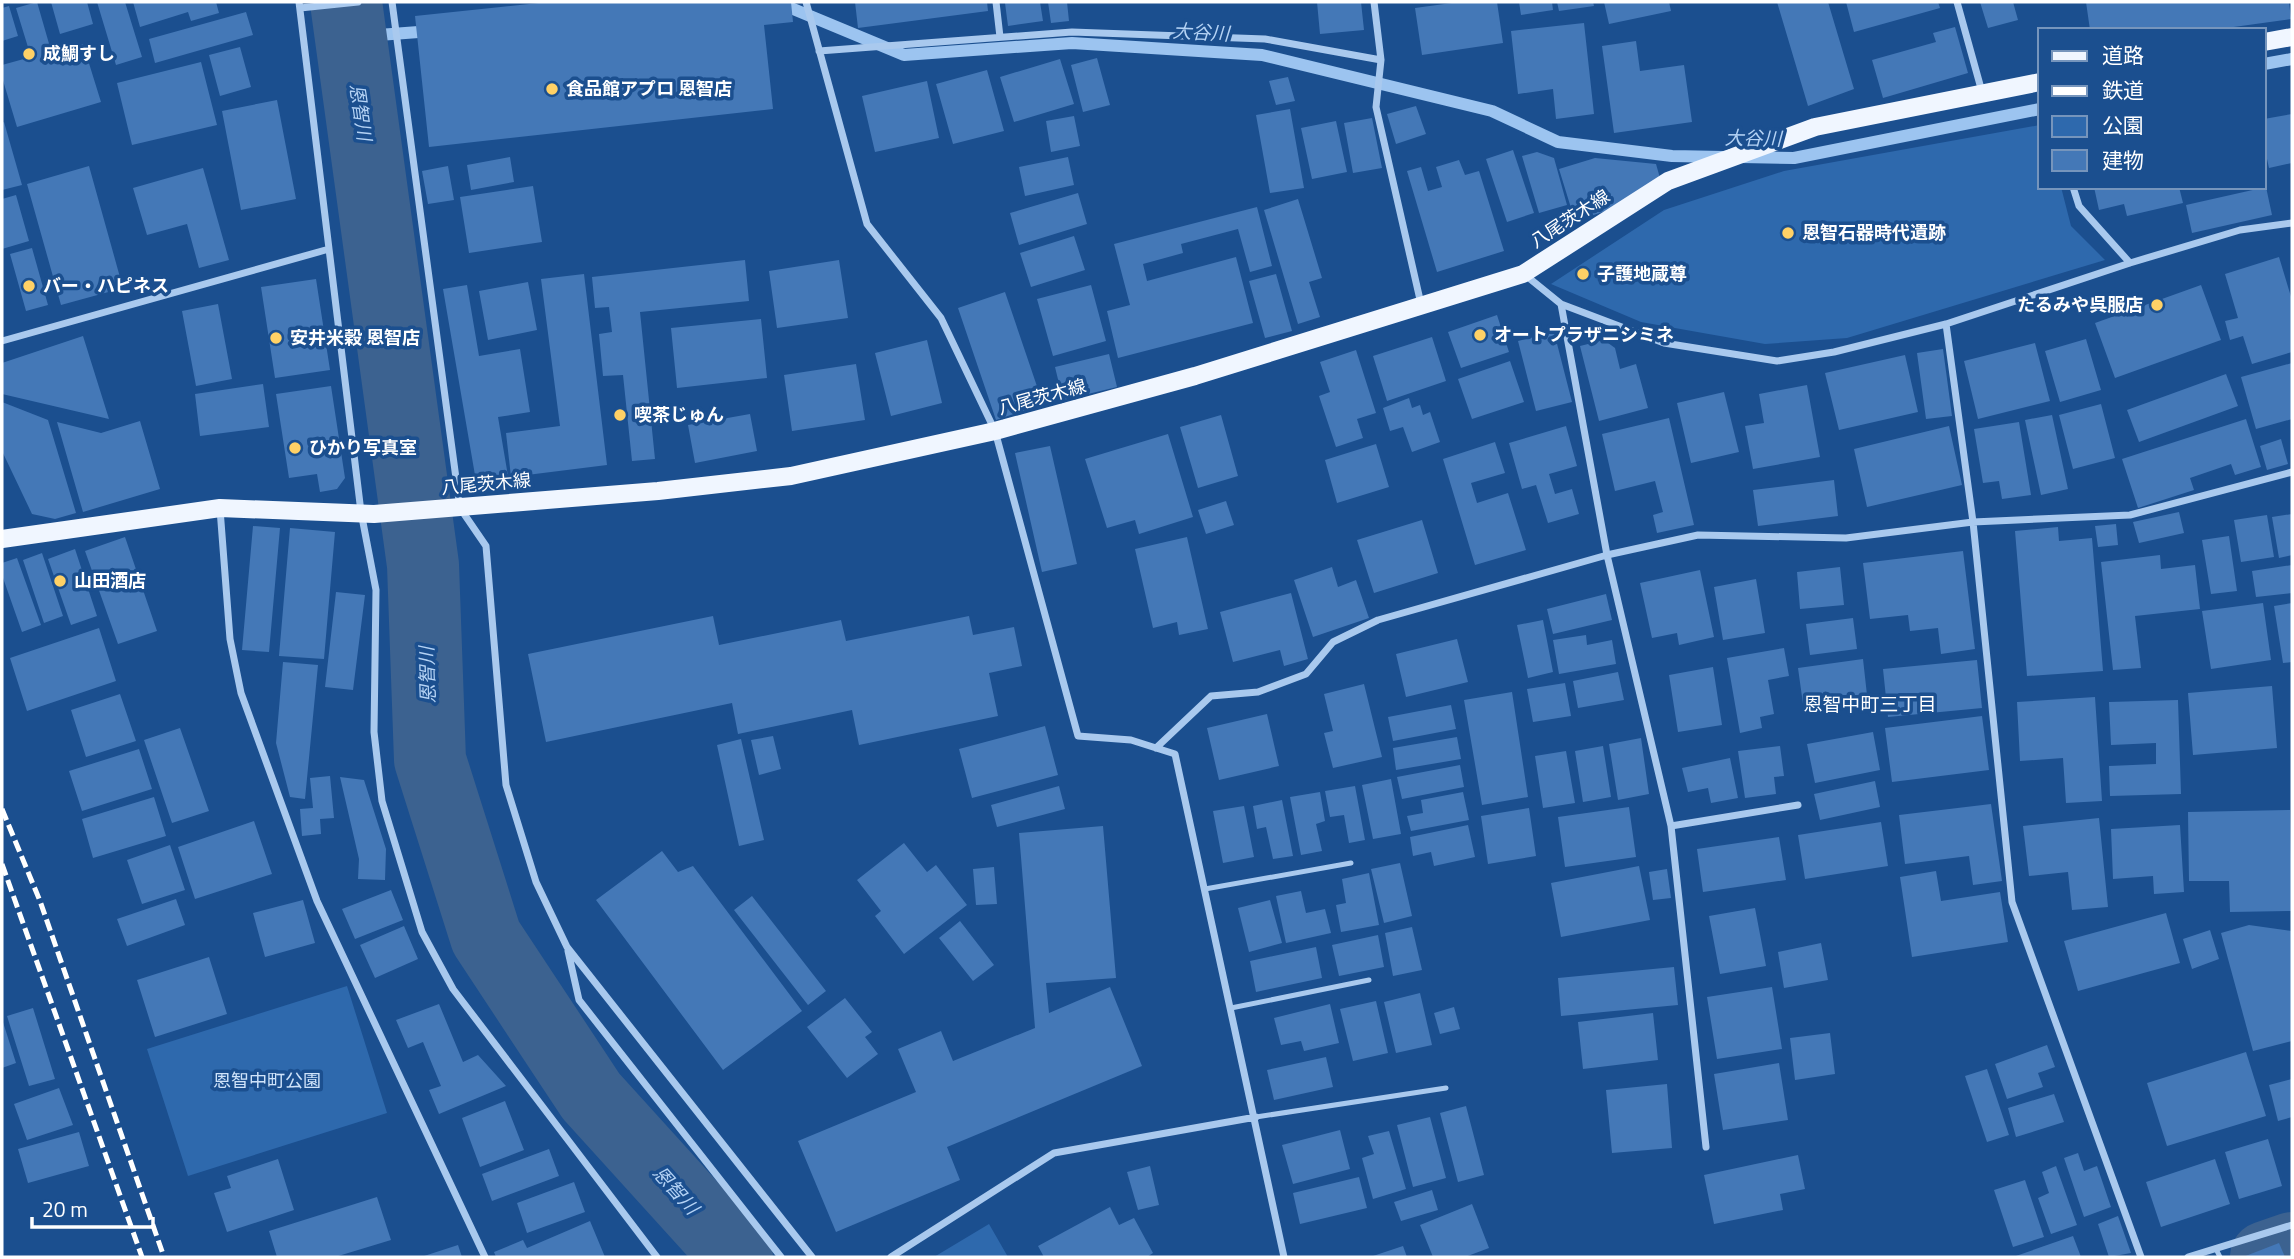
<svg xmlns="http://www.w3.org/2000/svg" width="2294" height="1259" font-family="'Titillium Web','Noto Sans JP',sans-serif">
<style>
.green{fill:#2e69ad}
.lines{fill:none;stroke-linecap:round;stroke-linejoin:round}
.stream{stroke:#9cc4f0;stroke-width:12}
.river{stroke:#3c6290;stroke-width:72}
.building{fill:#4478b7}
.lane{stroke:#a9c9ee;stroke-width:5}
.street{stroke:#a9c9ee;stroke-width:7}
.primary{stroke:#f0f6ff;stroke-width:18}
.rail{stroke:#fff;stroke-width:5;stroke-dasharray:12 5;stroke-linecap:butt}
.poi-dot{fill:#ffd166;stroke:#1b4f8f;stroke-width:2.5}
.labels{text-anchor:middle;stroke-width:7;stroke-linejoin:round;paint-order:stroke}
.poi-label{font-size:18px;font-weight:bold;fill:#fff;stroke:#1b4f8f;text-anchor:start}
.street-label{font-size:18px;fill:#fff;stroke:#1b4f8f}
.park-label{font-size:18px;fill:#cfe3fa;stroke:#1b4f8f}
.water-label{font-size:19px;font-style:italic;fill:#b5d3f5;stroke:#1b4f8f}
.neighbourhood-label{font-size:19px;fill:#fff;stroke:#1b4f8f}
</style>
<rect width="100%" height="100%" fill="#1b4f8f"/>
<!-- green -->
<path class="green" d="M2040 125V187H2061L2071 226 2105 260 1847 338 1765 344 1641 322 1551 284 1664 210 1784 171Z
M347 986 387 1113 188 1176 147 1049Z
M989 1224 1008 1257H934Z"/>
<g class="lines">
<!-- stream -->
<path class="stream" d="M775 7 786 6 904 55 1072 43 1262 55 1492 111 1558 142 1672 156 1723 157
M352 37 432 31
M2264 64 2292 59
M1741 157 1794 158 2040 109"/>
<!-- river -->
<path class="river" d="M346 2 423 565 430 760 486 937 591 1096 737 1257
M2266 1257 2292 1248"/>
</g>
<!-- building -->
<path class="building" d="M37 2 52 54 83 44 101 102 17 127 2 77V65L31 57 16 8Z
M51 2H87L93 24 60 34Z
M97 2H125L142 57 116 65Z
M133 2H216L219 13 191 21 188 12 140 27Z
M548 2H791L793 22 764 25 773 109 429 147 415 16Z
M855 2H987L988 11 858 28Z
M1040 2 1043 21 1008 26 1005 3Z
M1048 2H1067L1069 21 1051 23Z
M1317 2H1361L1364 30 1320 34Z
M1459 2H1497L1503 43 1422 55 1415 8Z
M1519 2H1552L1553 10 1521 15Z
M1557 2H1593L1594 6 1559 11Z
M1604 2H1669L1671 11 1609 24Z
M1777 2H1828L1854 89 1808 106Z
M1846 2H1938L1940 8 1854 32Z
M1980 2H2013L2018 20 1988 28Z
M2086 2H2289L2291 19 2212 30H2090Z
M9 6 18 36 2 41V8Z
M246 12 253 35 155 63 149 39Z
M1584 23 1594 114 1556 119 1553 89 1518 94 1511 31Z
M1955 27 1968 73 1883 98 1872 60 1936 42 1933 33Z
M1636 41 1640 71 1684 65 1692 122 1614 133 1602 46Z
M240 47 251 87 220 96 209 55Z
M1097 58 1110 105 1083 112 1071 65Z
M1060 59 1074 104 1014 122 1000 77Z
M201 62 217 125 132 145 117 83Z
M987 70 1004 131 953 144 936 84Z
M1288 77 1295 101 1276 105 1269 81Z
M927 81 939 138 875 152 862 96Z
M277 100 296 199 241 210 222 111Z
M1416 106 1426 134 1396 144 1387 114Z
M1290 109 1304 188 1270 193 1256 115Z
M2292 114V163L2269 168 2264 145V119Z
M1074 116 1080 146 1051 152 1046 121Z
M1372 118 1382 168 1353 173 1344 123Z
M1336 121 1347 172 1312 179 1301 128Z
M4 122 22 185 2 190V123Z
M1513 150 1534 213 1507 222 1486 159Z
M1537 152 1554 158 1567 205 1539 213 1522 156Z
M510 157 514 182 471 190 467 165Z
M1068 157 1074 185 1025 196 1019 167Z
M1595 158 1656 164 1660 178 1612 209 1575 221 1559 169Z
M1459 160 1465 175 1479 171 1504 251 1437 272 1407 171 1421 167 1428 191 1442 187 1436 167Z
M89 166 123 288 61 305 27 184Z
M448 166 454 200 428 204 422 171Z
M203 168 229 260 199 268 187 224 147 235 133 188Z
M533 186 542 242 469 253 460 197Z
M2094 187H2179L2183 203 2127 216 2124 204 2099 210Z
M2266 187 2272 215 2192 233 2186 205Z
M1078 193 1087 224 1019 245 1010 213Z
M16 195 29 241 2 249V199Z
M1298 199 1322 278 1309 282 1320 317 1298 324 1264 210Z
M1257 207 1272 266 1250 272 1238 229 1181 244 1183 253 1143 264 1147 281 1236 257 1253 323 1118 358 1107 311 1130 305 1114 244Z
M1074 236 1085 270 1031 287 1020 253Z
M32 248 48 305 26 311 10 254Z
M2279 257 2292 300V352L2252 364 2243 336 2230 340 2225 321 2238 318 2225 274Z
M745 260 749 301 640 312 655 459 632 461 623 375 603 376 599 334 612 332 609 307 595 308 592 277Z
M839 260 848 318 777 328 769 271Z
M584 274 607 465 511 477 506 433 560 426 541 279Z
M1276 274 1292 331 1265 338 1249 281Z
M316 279 330 370 275 378 261 287Z
M528 282 537 330 488 340 479 291Z
M467 285 479 356 520 349 530 412 498 417 508 476 476 481 443 289Z
M1091 285 1106 341 1053 356 1037 299Z
M2201 285 2221 340 2115 378 2095 323Z
M1005 292 1043 404 996 420 958 308Z
M218 304 232 379 196 386 182 311Z
M1497 315 1509 352 1461 368 1448 332Z
M761 319 767 378 677 388 671 328Z
M1554 332 1572 402 1536 411 1518 341Z
M83 336 109 419 2 394V363Z
M1432 337 1446 381 1387 401 1373 356Z
M2086 339 2101 390 2060 402 2045 351Z
M927 340 942 403 891 416 875 353Z
M1604 340 1615 348 1620 369 1636 364 1648 408 1599 421 1580 346Z
M2035 343 2050 401 1978 419 1964 361Z
M1943 349 1952 416 1926 419 1917 353Z
M1356 350 1376 413 1357 419 1363 438 1336 447 1319 396 1330 392 1320 362Z
M1109 354 1117 387 1063 400 1055 367Z
M1905 355 1918 412 1839 430 1825 373Z
M1510 361 1524 402 1472 419 1458 379Z
M2292 363V419L2256 429 2241 377Z
M856 364 865 420 792 431 784 375Z
M2226 374 2238 406 2139 442 2127 410Z
M263 384 269 427 200 436 195 394Z
M1807 385 1820 457 1753 469 1745 426 1764 423 1759 394Z
M331 386 345 478 337 489 320 492 317 474 289 478 276 394Z
M1724 392 1739 452 1691 463 1677 403Z
M1409 398 1412 408 1420 405 1423 415 1430 412 1440 442 1412 452 1403 427 1390 431 1383 408Z
M2 402 48 420 76 513 55 519 32 514 2 451Z
M2101 404 2115 458 2073 469 2059 415Z
M750 414 757 451 695 463 688 425Z
M1221 415 1238 476 1198 488 1180 427Z
M2052 415 2068 489 2041 495 2025 420Z
M1669 418 1694 525 1657 533 1653 515 1663 512 1655 481 1615 491 1602 434Z
M2246 419 2261 467 2235 475 2231 464 2190 478 2194 490 2138 508 2122 459Z
M140 421 160 489 83 512 57 422 101 433Z
M2019 422 2031 495 2002 499 1999 481 1983 483 1974 429Z
M1566 426 1577 466 1549 474 1555 494 1572 489 1579 514 1548 523 1536 485 1522 489 1509 443Z
M1949 426 1962 485 1867 507 1854 449Z
M1168 434 1193 517 1139 534 1135 520 1107 528 1085 459Z
M2281 439 2288 464 2267 470 2260 446Z
M1495 442 1505 473 1471 483 1477 503 1508 493 1526 550 1475 565 1443 459Z
M1376 444 1389 487 1337 503 1325 460Z
M1050 446 1077 564 1042 572 1015 453Z
M1834 480 1838 516 1758 526 1753 490Z
M1226 501 1234 525 1206 534 1198 510Z
M2179 512 2184 533 2139 543 2133 522Z
M2292 514V555L2279 558 2272 517Z
M2267 515 2274 557 2241 562 2234 520Z
M1422 520 1438 573 1374 593 1357 540Z
M2116 524 2118 545 2098 547 2095 526Z
M253 526 280 528 269 652 242 650Z
M2058 527 2059 541 2092 538 2103 671 2027 676 2015 531Z
M290 528 335 532 324 659 279 656Z
M2229 536 2237 591 2211 594 2202 540Z
M125 537 157 631 118 644 85 551Z
M1187 537 1208 629 1179 635 1177 622 1153 628 1135 549Z
M75 549 97 616 71 625 48 559Z
M1963 551 1975 649 1941 654 1938 628 1910 631 1908 615 1870 619 1863 563Z
M42 553 63 616 44 623 23 560Z
M2160 555 2161 569 2195 565 2200 609 2135 616 2141 668 2113 670 2101 562Z
M17 558 41 625 22 632 2 575V563Z
M2292 565V593L2256 597 2252 571Z
M1332 567 1338 587 1356 580 1369 618 1313 637 1294 580Z
M1840 567 1844 605 1800 609 1797 572Z
M1700 570 1714 637 1679 645 1677 633 1652 638 1640 583Z
M1756 579 1765 633 1723 640 1714 587Z
M336 592 365 595 353 690 325 687Z
M1291 593 1308 659 1284 666 1280 650 1233 662 1220 612Z
M1606 594 1612 620 1553 634 1547 609Z
M2263 603 2271 660 2211 669 2202 611Z
M2292 603V662L2283 663 2274 606Z
M713 616 719 645 841 620 846 641 969 616 973 635 1014 627 1022 666 989 673 998 716 859 745 852 710 738 734 732 703 546 742 528 654Z
M1853 618 1857 649 1810 655 1806 624Z
M1543 620 1553 672 1528 678 1517 625Z
M99 628 116 681 27 711 10 658Z
M1586 635 1587 645 1612 640 1616 664 1559 674 1553 640Z
M1457 639 1468 682 1406 697 1396 654Z
M1784 648 1789 676 1768 680 1774 714 1760 717 1762 728 1740 733 1727 658Z
M1863 659 1867 695 1803 704 1798 668Z
M1977 660 1982 708 1888 717 1883 669Z
M283 662 318 665 305 799 290 797 276 743Z
M1713 667 1722 725 1678 732 1669 675Z
M1618 672 1624 700 1578 708 1573 681Z
M1565 683 1571 716 1533 722 1527 689Z
M1364 684 1382 757 1333 768 1324 733 1333 731 1324 694Z
M2272 686 2277 748 2193 755 2188 693Z
M1512 692 1528 797 1482 805 1464 700Z
M120 694 136 741 86 757 71 710Z
M2095 697 2102 801 2066 803 2063 758 2020 761 2017 702Z
M2178 700 2181 794 2110 796 2109 766 2156 764V743L2111 745 2109 702Z
M1451 705 1456 729 1393 741 1388 717Z
M1267 714 1279 766 1219 780 1207 728Z
M1982 716 1989 770 1892 782 1885 728Z
M1045 726 1058 775 972 798 959 749Z
M180 728 209 811 172 823 144 740Z
M1873 732 1880 770 1815 783 1807 744Z
M773 736 781 769 759 775 751 740Z
M1457 737 1461 759 1396 770 1393 748Z
M1641 738 1649 794 1618 800 1609 744Z
M741 739 764 840 739 846 717 745Z
M1603 746 1611 797 1583 802 1575 751Z
M1780 746 1784 776 1774 777 1776 794 1745 798 1738 751Z
M139 749 152 789 82 811 69 771Z
M1566 751 1575 803 1543 808 1535 756Z
M1730 758 1738 798 1711 803 1708 788 1688 792 1682 768Z
M1460 765 1464 787 1402 799 1397 777Z
M330 776 334 818 320 819 321 834 302 836 300 809 313 808 310 778Z
M340 777 364 780 386 849 385 880 358 879 359 859Z
M1391 779 1401 834 1373 839 1362 785Z
M1875 781 1880 807 1820 820 1814 794Z
M1059 786 1065 809 997 827 991 805Z
M1355 786 1365 840 1349 843 1344 815 1330 817 1325 791Z
M1320 792 1325 821 1316 824 1322 851 1301 855 1290 797Z
M1463 792 1469 820 1411 831 1407 816 1423 813 1421 800Z
M154 797 166 836 93 858 82 819Z
M1282 800 1293 856 1273 859 1266 827 1257 829 1253 806Z
M1991 804 2002 881 1973 885 1969 856 1905 864 1899 815Z
M1244 806 1254 857 1223 863 1213 811Z
M1629 807 1636 857 1565 867 1558 817Z
M1529 808 1536 856 1488 864 1481 816Z
M2290 810 2292 911 2230 912 2229 881H2189L2188 812Z
M2099 818 2108 907 2072 910 2068 872 2029 876 2023 826Z
M254 821 272 874 195 899 178 847Z
M1881 822 1888 866 1805 879 1798 835Z
M1468 825 1475 857 1434 866 1431 852 1413 856 1410 837Z
M2180 825 2184 892 2154 894 2153 876 2113 879 2111 829Z
M1103 826 1116 978 1046 983 1049 1013 1110 987 1142 1066 947 1147 960 1180 836 1232 798 1141 916 1092 898 1049 941 1031 953 1061 1035 1028 1019 833Z
M1779 837 1786 880 1703 892 1697 849Z
M904 843 927 872 936 865 967 905 904 954 875 916 881 911 857 880Z
M170 845 185 890 142 904 127 860Z
M662 851 678 872 693 866 802 1011 723 1070 596 900Z
M1400 863 1412 916 1384 923 1371 869Z
M1639 866 1650 920 1561 937 1551 883Z
M994 867 997 904 976 905 973 869Z
M1667 869 1671 898 1653 900 1649 872Z
M1936 871 1941 901 2000 892 2008 942 1912 957 1900 877Z
M1369 873 1379 925 1341 932 1336 905 1346 903 1342 879Z
M391 890 403 920 355 939 342 909Z
M1301 891 1306 913 1325 909 1331 933 1286 943 1276 896Z
M752 896 826 991 808 1005 734 910Z
M176 899 185 925 127 946 117 919Z
M303 900 315 943 265 957 253 913Z
M1270 900 1282 943 1249 952 1238 908Z
M1755 908 1766 966 1720 974 1709 916Z
M2166 913 2180 963 2078 991 2064 941Z
M960 921 994 965 973 981 939 938Z
M2249 925 2292 931V1041L2253 1051 2221 933Z
M404 926 418 959 375 978 360 945Z
M1412 927 1422 970 1393 976 1385 933Z
M2210 930 2219 959 2192 969 2183 939Z
M1378 935 1384 967 1339 976 1332 945Z
M1821 943 1828 980 1784 988 1778 952Z
M1316 947 1322 978 1256 992 1250 961Z
M209 957 227 1014 155 1037 137 980Z
M1674 967 1678 1005 1561 1016 1558 978Z
M1772 987 1782 1049 1717 1059 1707 997Z
M1420 993 1432 1045 1396 1053 1384 1002Z
M845 998 872 1032 865 1037 878 1054 847 1078 807 1027Z
M1376 1001 1388 1053 1353 1061 1340 1009Z
M439 1004 463 1062 478 1055 506 1086 439 1114 429 1090 441 1086 423 1042 408 1048 396 1020Z
M1330 1004 1339 1043 1304 1051 1301 1041 1281 1045 1274 1018Z
M1454 1007 1460 1029 1440 1034 1434 1013Z
M33 1008 55 1079 29 1086 7 1016Z
M1653 1013 1658 1060 1583 1069 1578 1022Z
M2 1019 16 1063 2 1068Z
M1830 1033 1835 1074 1795 1080 1790 1038Z
M2047 1045 2055 1067 2038 1073 2043 1087 2007 1099 1995 1064Z
M2246 1052 2266 1116 2167 1146 2147 1083Z
M1326 1057 1333 1087 1274 1100 1267 1070Z
M1779 1063 1788 1120 1723 1130 1714 1074Z
M1987 1069 2009 1135 1987 1142 1965 1076Z
M2292 1079V1117L2278 1121 2269 1085Z
M1667 1084 1672 1148 1612 1153 1606 1090Z
M59 1088 73 1125 27 1140 14 1104Z
M2054 1094 2064 1122 2016 1137 2008 1108Z
M505 1101 524 1150 480 1167 462 1118Z
M1466 1106 1484 1175 1458 1182 1440 1113Z
M1430 1117 1446 1178 1413 1187 1397 1125Z
M1340 1130 1350 1169 1293 1184 1282 1145Z
M1389 1131 1406 1189 1373 1199 1362 1158 1374 1154 1368 1136Z
M79 1132 89 1166 28 1183 18 1149Z
M2268 1139 2282 1186 2239 1199 2225 1152Z
M549 1149 559 1176 492 1201 482 1174Z
M2078 1153 2084 1171 2097 1166 2111 1207 2084 1217 2064 1158Z
M1798 1155 1805 1189 1780 1194 1783 1210 1714 1224 1704 1175Z
M278 1159 294 1210 227 1232 214 1193 231 1188 227 1176Z
M2215 1159 2230 1204 2161 1227 2146 1182Z
M1150 1166 1159 1205 1138 1210 1127 1172Z
M2056 1166 2077 1225 2051 1234 2038 1198 2049 1193 2042 1172Z
M1359 1177 1367 1208 1300 1224 1293 1193Z
M2025 1180 2044 1237 2013 1247 1994 1190Z
M574 1182 585 1212 527 1233 517 1203Z
M1432 1190 1438 1210 1401 1221 1394 1202Z
M377 1197 391 1240 335 1257H277L269 1231Z
M1472 1204 1489 1248 1465 1257H1433L1420 1225Z
M1110 1207 1119 1225 1134 1218 1153 1253 1147 1257H1044L1038 1246Z
M2118 1216 2131 1253 2109 1257 2098 1224Z
M590 1221 605 1257H496L494 1252 523 1240 527 1248Z
M2073 1236 2081 1257H2013Z
M2279 1243 2285 1257H2243Z
M458 1245 462 1257H421Z
M1403 1246 1407 1257H1370Z"/>
<g class="lines">
<!-- lane -->
<path class="lane" d="M1205 889 1351 863
M1231 1008 1369 980
M1256 1117 1446 1088
M2216 1249 2220 1257"/>
<!-- street -->
<path class="street" d="M299 2 361 512 376 590 374 732 382 801 422 932 453 989 657 1257
M392 2 460 508 486 546 506 785 536 882 567 947 812 1257
M806 2 867 224 941 318 995 431 1078 736 1131 740 1175 754 1284 1257
M996 2 1000 37
M1374 2 1381 60 1376 107 1421 304
M1957 2 1982 92
M300 8 358 2
M819 51 1072 32 1265 39 1381 60
M2073 187 2079 206 2130 263
M1524 274 1561 304 1664 343 1777 361 1834 352 1946 324 2130 263 2240 230 2292 223
M1561 304 1607 555 1671 826 1798 805
M1946 324 1973 522 2012 902 2141 1257
M2 341 329 249
M220 509 230 639 241 693 317 901 485 1257
M1156 748 1211 696 1258 692 1306 674 1333 642 1378 620 1607 555 1698 535 1846 538 1973 522 2130 515 2292 472
M1671 826 1706 1147
M568 951 579 1000 781 1257
M891 1257 1054 1153 1256 1117
M2188 1257 2292 1225"/>
<!-- primary -->
<path class="primary" d="M2264 42 2292 37
M2 539 220 508 374 514 658 491 791 476 995 431 1195 376 1523 274 1668 181 1815 127 2040 82"/>
<!-- rail -->
<path class="rail" d="M2 809 40 901 164 1257
M2 864 142 1257"/>
</g>
<!-- markers -->
<g class="poi-dot">
<circle cx="29" cy="54" r="7"/>
<circle cx="552" cy="89" r="7"/>
<circle cx="1788" cy="233" r="7"/>
<circle cx="1583" cy="274" r="7"/>
<circle cx="29" cy="286" r="7"/>
<circle cx="2157" cy="305" r="7"/>
<circle cx="1480" cy="335" r="7"/>
<circle cx="276" cy="338" r="7"/>
<circle cx="620" cy="415" r="7"/>
<circle cx="295" cy="448" r="7"/>
<circle cx="60" cy="581" r="7"/>
</g>
<g class="labels">
<!-- poi labels -->
<g class="poi-label">
<text x="43" y="60">成鯛すし</text>
<text x="566" y="95">食品館アプロ 恩智店</text>
<text x="1802" y="239">恩智石器時代遺跡</text>
<text x="1597" y="280">子護地蔵尊</text>
<text x="43" y="292">バー・ハピネス</text>
<text x="2143" y="311" text-anchor="end">たるみや呉服店</text>
<text x="1494" y="341">オートプラザニシミネ</text>
<text x="290" y="344">安井米穀 恩智店</text>
<text x="634" y="421">喫茶じゅん</text>
<text x="309" y="454">ひかり写真室</text>
<text x="74" y="587">山田酒店</text>
</g>
<!-- street labels -->
<g class="street-label">
<text transform="translate(1570 219) rotate(-33)" y="6">八尾茨木線</text>
<text transform="translate(1042 397) rotate(-15)" y="6">八尾茨木線</text>
<text transform="translate(486 484) rotate(-5)" y="6">八尾茨木線</text>
</g>
<!-- park labels -->
<g class="park-label">
<text x="267" y="1087">恩智中町公園</text>
</g>
<!-- water labels -->
<g class="water-label">
<text transform="translate(1201 32) rotate(3)" y="7">大谷川</text>
<text transform="translate(361 112) rotate(82)" y="7">恩智川</text>
<text transform="translate(1753 138) rotate(1)" y="7">大谷川</text>
<text transform="translate(427 675) rotate(-92)" y="7">恩智川</text>
<text transform="translate(676 1190) rotate(48)" y="7">恩智川</text>
</g>
<!-- neighbourhood labels -->
<g class="neighbourhood-label">
<text x="1870" y="711">恩智中町三丁目</text>
</g>
</g>
<!-- border -->
<rect width="2294" height="1259" fill="none" stroke="#ffffff" stroke-width="7"/>
<!-- legend -->
<rect x="2038" y="28" width="228" height="161" fill="#1b4f8f" stroke="#7695bc" stroke-width="2"/>
<rect x="2052" y="51" width="35" height="10" fill="#f0f6ff" stroke="#7695bc" stroke-width="2"/>
<text x="2102" y="63" font-size="21" fill="#ffffff">道路</text>
<rect x="2052" y="86" width="35" height="10" fill="#ffffff" stroke="#7695bc" stroke-width="2"/>
<text x="2102" y="98" font-size="21" fill="#ffffff">鉄道</text>
<rect x="2052" y="116" width="35" height="21" fill="#2e69ad" stroke="#7695bc" stroke-width="2"/>
<text x="2102" y="133" font-size="21" fill="#ffffff">公園</text>
<rect x="2052" y="150" width="35" height="21" fill="#4478b7" stroke="#7695bc" stroke-width="2"/>
<text x="2102" y="168" font-size="21" fill="#ffffff">建物</text>
<!-- scale -->
<path d="M32 1217v10h121v-10" fill="none" stroke="#ffffff" stroke-width="3.5"/>
<text x="42" y="1217" font-size="21" fill="#ffffff" stroke="#1b4f8f" stroke-width="5" paint-order="stroke">20 m</text>
</svg>
